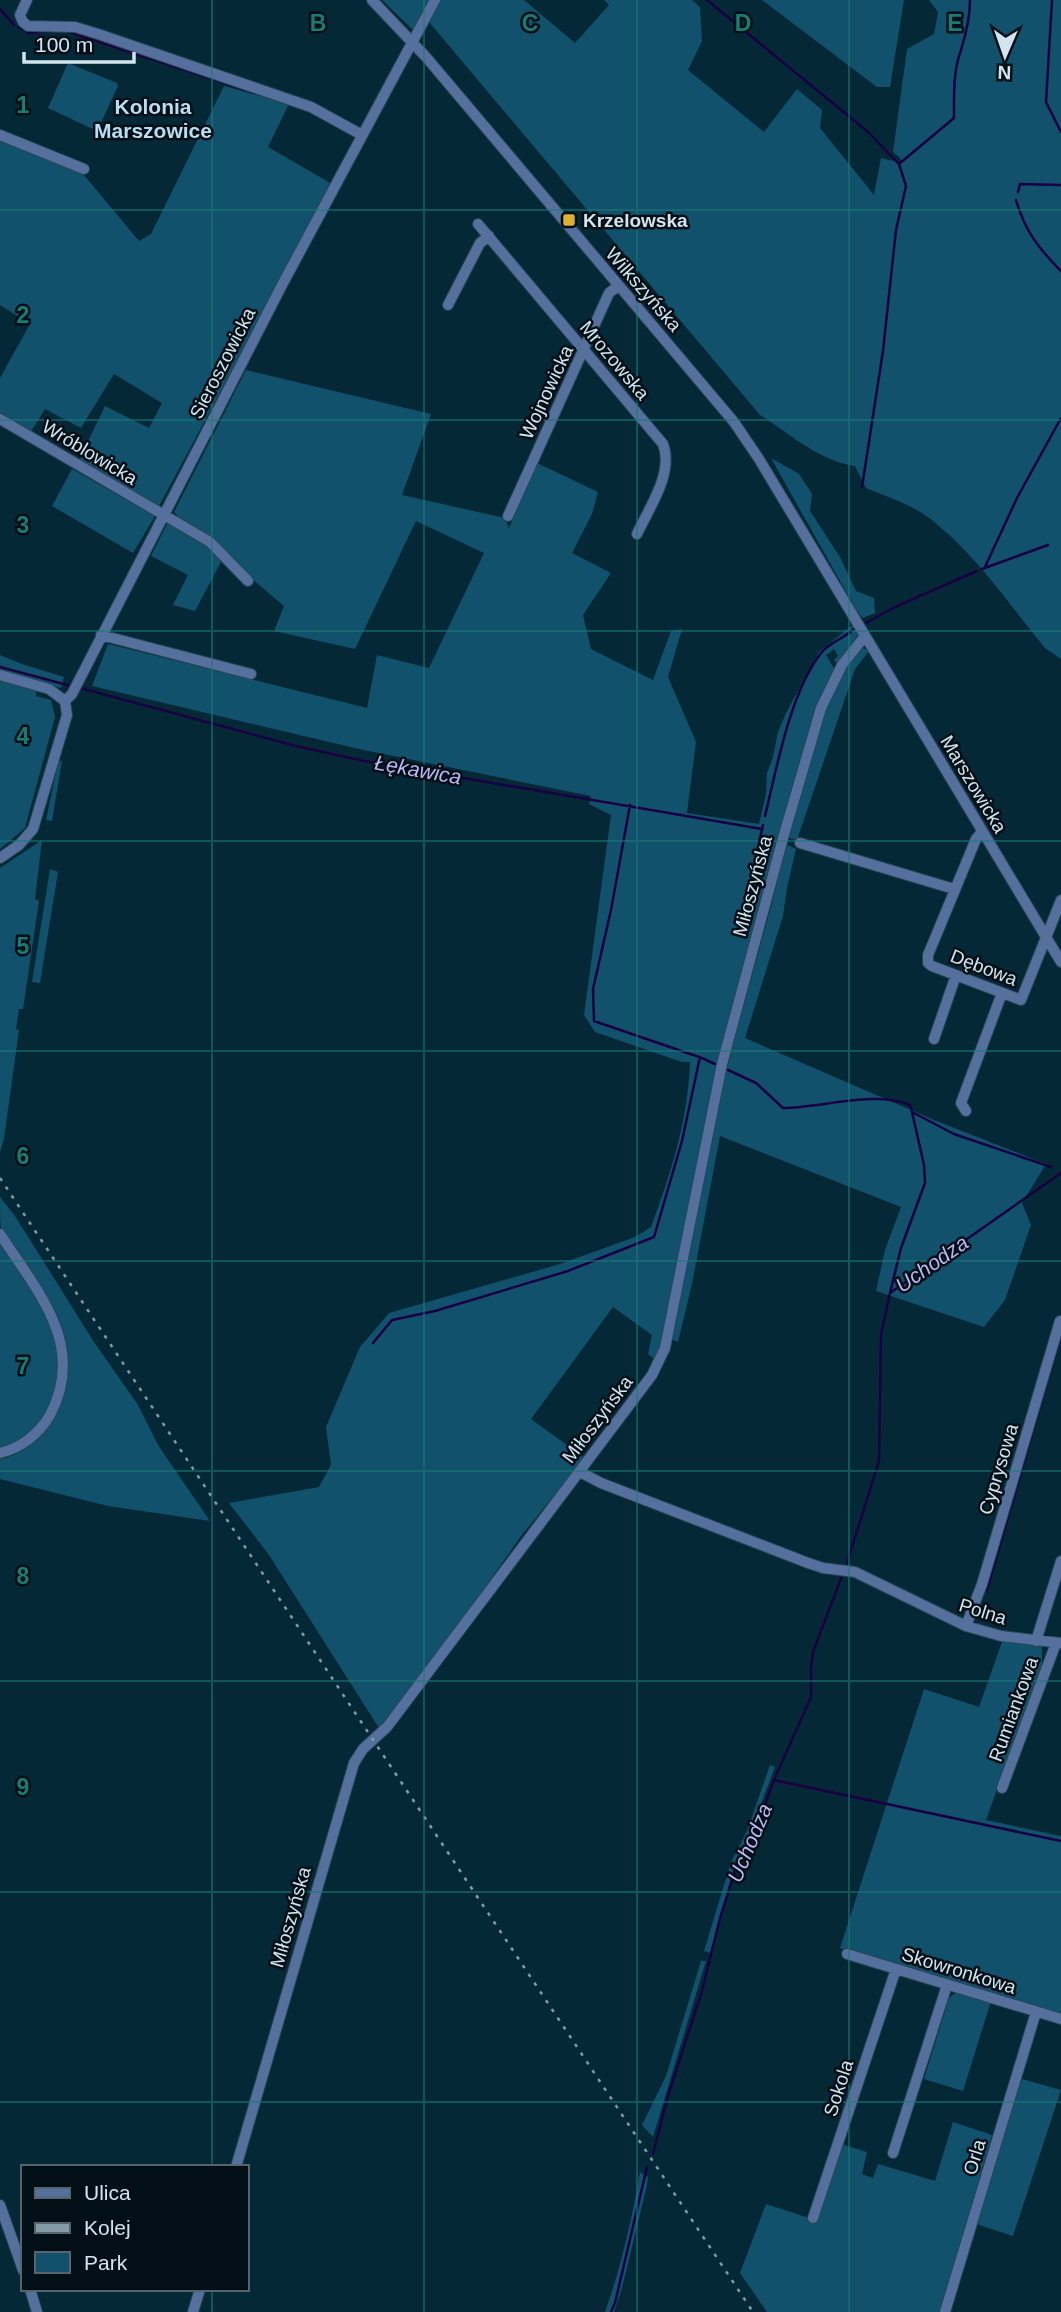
<svg xmlns="http://www.w3.org/2000/svg" width="1061" height="2312" font-family="Arial,sans-serif">
<style>
.green{fill:#11516c}
.lines{fill:none;stroke-linecap:round;stroke-linejoin:round}
.stream{stroke:#190043;stroke-width:2.5}
.minor-casing{stroke:#264654;stroke-width:12}
.minor{stroke:#55709d;stroke-width:10}
.rail{stroke:#839ba7;stroke-width:2.5;stroke-dasharray:3.5 7;stroke-linecap:butt}
.grid{fill:none;stroke:#197c74;stroke-width:2;stroke-opacity:0.55}
.poi-dot{fill:#dfb034;stroke:#030f16;stroke-width:2.5}
.labels{text-anchor:middle;stroke-width:5;stroke-linejoin:round;paint-order:stroke}
.poi-label{font-size:19px;font-weight:bold;fill:#d2e4ee;stroke:#030f16;text-anchor:start}
.street-label{font-size:19px;fill:#d2e4ee;stroke:#030f16}
.neighbourhood-label{font-size:21px;font-weight:bold;fill:#b9def2;stroke:#030f16}
.water-label{font-size:21px;font-style:italic;fill:#bcb6f3;stroke:#030f16}
.grid-label{font-size:23px;text-anchor:middle;font-weight:bold;fill:#197c74;stroke:#030f16;stroke-width:5;stroke-linejoin:round;paint-order:stroke}
</style>
<rect width="100%" height="100%" fill="#052837"/>
<!-- green -->
<path class="green" d="M382 0H431L413 30Z
M441 0H524L575 43 609 5 604 0H692L700 7 702 41 688 70 764 132 797 89 822 110 820 128 874 195 881 158 902 163 900 158 893 152 907 49 934 34 938 12 929 0H1061V659L1045 648C1007 602 973 550 925 515 907 503 885 496 866 488L855 466C819 461 790 434 760 415L429 22Z
M762 0H904L890 87H877Z
M68 63 117 83 118 86 97 131 48 108Z
M224 86 289 104 268 147 332 184 158 508 82 464 80 458 105 406 149 428 162 403 114 374 81 428 45 409 30 433 0 416V378L30 324 0 305V138L79 169 139 241 151 234Z
M246 370 431 414 402 495 505 518 509 528 537 463 598 492 592 514 572 553 611 573 583 615 591 649 653 680 671 631 682 629 668 677 696 742 687 813 759 824 766 794 767 773 773 757 778 732 786 713 819 652 854 624 858 635 838 664 834 660 838 656 834 649 826 655 835 670 705 1120 700 1156 663 1339 657 1358 654 1359 648 1354 652 1335 613 1307 531 1419 585 1458 521 1536 457 1628 379 1728 269 1555 229 1503 319 1487 331 1465 326 1427 360 1347 389 1313 560 1264 635 1237 651 1227C671 1173 688 1120 690 1062H682L595 1032 584 1015 611 815 589 804 591 796 359 749 92 686 108 644 367 708 377 655 429 668 484 553 416 521 355 649 274 631 284 606 250 577 222 547 206 534 184 523 174 512Z
M771 458 799 474 812 494 810 511 840 557 856 591 874 598 875 613 863 618 858 613Z
M72 469 155 516 133 553 52 506Z
M167 524C189 530 207 544 222 560L195 611 173 605 188 575 151 556Z
M863 648 869 651 855 669 797 840 788 838C804 782 820 688 863 648Z
M0 655 22 664 64 677 61 688 0 671Z
M0 679 36 690V696L51 700 55 717 25 828 0 849Z
M62 761 52 821 46 820 58 762Z
M42 840 35 899 39 901 23 1009H19L16 1029 19 1030 4 1139 0 1152V868Z
M786 844 796 849 787 888 783 916 745 1038 934 1120 1046 1164 1022 1203 1031 1225 1005 1300 984 1327 876 1291 885 1250 901 1207 720 1136 692 1284 678 1342 672 1339 720 1092 772 903Z
M50 869 58 872 40 983 32 982Z
M0 1197 15 1216 94 1342 138 1405 158 1445 210 1521 108 1506 0 1479V1459C22 1456 43 1436 53 1418 87 1356 57 1313 22 1261 15 1251 6 1240 1 1229 0 1221 0 1207 0 1197Z
M0 1242C16 1265 35 1289 47 1315 66 1354 62 1418 20 1441 14 1444 7 1447 0 1449Z
M1003 1639 1042 1646V1666L986 1820 1061 1836V2016L840 1948 924 1689 979 1707Z
M770 1765 775 1767 744 1849 734 1867 710 1953 704 1951 731 1862 747 1831Z
M701 1961H706L653 2137 642 2125 666 2076Z
M958 1991 991 2001 963 2091 924 2079 949 1998Z
M1022 2079 1061 2090 1013 2236 976 2224Z
M953 2122 992 2135 941 2312H767L740 2273 766 2204 809 2218 841 2144 867 2152 862 2174 873 2178 878 2164 935 2181Z
M640 2172 648 2177 647 2185 622 2288 614 2312H605C621 2267 632 2219 640 2172Z"/>
<g class="lines">
<!-- stream -->
<path class="stream" d="M707 0 868 132 899 164
M1052 0 1046 102 1061 132
M0 9 14 25
M18 27 29 33 55 31
M69 32 255 93
M1018 192 1020 184 1061 185
M1016 200C1025 231 1039 249 1061 271
M862 487 883 351 896 230 906 186 899 164 954 118C954 96 953 71 961 50 966 34 970 18 970 0
M985 567 1017 498 1061 418
M982 569 1048 545
M864 624 897 606 977 571
M0 667 71 686
M80 688 296 746 364 761 762 829
M630 805 611 910 593 989 594 1021 702 1058 715 1064
M765 816C777 767 790 693 821 653 830 642 845 638 855 628
M743 914 763 825
M728 1070 756 1083 783 1108C821 1108 875 1090 910 1105L912 1112 954 1134 1051 1167
M890 1293 901 1248 925 1183 924 1165 912 1112
M373 1343 392 1320 435 1311 568 1271 654 1237 682 1141 700 1057
M847 1563 879 1461 881 1335 890 1293 1061 1173
M987 1590 1061 1335
M774 1780 1061 1841
M653 2154 668 2096 702 1991 720 1918 738 1862 751 1842 774 1780 811 1697V1669L813 1652 842 1576
M611 2312 615 2303 647 2167"/>
<!-- minor casing -->
<g class="minor-casing">
<path id="minor" d="M27 0 20 15 23 22 28 26 75 27 98 34 311 107 362 135
M372 0 426 57 734 422 759 459 1061 962
M0 135 84 169
M478 224 663 444C674 473 649 508 637 534
M448 305 480 243 489 236
M0 419 210 542 248 581
M508 516 609 293 618 286
M101 635 251 674
M0 675 49 689 65 701 67 715 33 829 19 845 0 858
M65 701 72 694 282 285 435 0
M982 832 976 839 928 955V963L932 966 1021 1000 1061 900
M800 843 954 889
M934 1039 956 975
M966 1111 961 1103 1002 993
M0 1234C37 1291 87 1345 50 1415 39 1434 21 1448 0 1453
M580 1472 601 1483 808 1563 823 1568 855 1572 966 1626 1001 1636 1061 1643
M966 1626 982 1584 1060 1321
M1036 1641 1061 1561
M1002 1788 1056 1643
M847 1954 1061 2019
M893 2153 947 1985
M236 2167 354 1763 363 1749 387 1727 652 1375 665 1348 722 1064 783 838 821 708 842 665 865 636
M0 2205 23 2270
M813 2218 896 1969
M30 2289 37 2312
M193 2312 200 2289
M945 2312 1036 2012"/>
</g>
<!-- minor -->
<use href="#minor" class="minor"/>
<!-- rail -->
<path class="rail" d="M0 1178 753 2312"/>
</g>
<!-- grid -->
<path class="grid" d="M212 0V2167M424 0V2312M637 0V2312M849 0V2312M0 210H1061M0 420H1061M0 631H1061M0 841H1061M0 1051H1061M0 1261H1061M0 1471H1061M0 1681H1061M0 1892H1061M0 2102H1061M212 2289V2312"/>
<!-- markers -->
<rect class="poi-dot" x="562" y="213" width="14" height="14" rx="3.5"/>
<g class="labels">
<!-- poi labels -->
<g class="poi-label">
<text x="583" y="227">Krzelowska</text>
</g>
<!-- street labels -->
<g class="street-label">
<text transform="translate(644 289) rotate(49)" y="7">Wilkszyńska</text>
<text transform="translate(615 360) rotate(50)" y="7">Mrozowska</text>
<text transform="translate(222 363) rotate(-63)" y="7">Sieroszowicka</text>
<text transform="translate(546 392) rotate(-65)" y="7">Wojnowicka</text>
<text transform="translate(90 452) rotate(31)" y="7">Wróblowicka</text>
<text transform="translate(974 784) rotate(59)" y="7">Marszowicka</text>
<text transform="translate(752 886) rotate(-75)" y="7">Miłoszyńska</text>
<text transform="translate(984 967) rotate(21)" y="7">Dębowa</text>
<text transform="translate(597 1419) rotate(-53)" y="7">Miłoszyńska</text>
<text transform="translate(998 1469) rotate(-73)" y="7">Cyprysowa</text>
<text transform="translate(983 1611) rotate(17)" y="7">Polna</text>
<text transform="translate(1013 1709) rotate(-70)" y="7">Rumiankowa</text>
<text transform="translate(290 1917) rotate(-74)" y="7">Miłoszyńska</text>
<text transform="translate(959 1970) rotate(17)" y="7">Skowronkowa</text>
<text transform="translate(838 2088) rotate(-72)" y="7">Sokola</text>
<text transform="translate(974 2157) rotate(-73)" y="7">Orla</text>
</g>
<!-- neighbourhood labels -->
<g class="neighbourhood-label">
<text x="153" y="114">Kolonia<tspan x="153" dy="24">Marszowice</tspan></text>
</g>
<!-- water labels -->
<g class="water-label">
<text transform="translate(418 770) rotate(10)" y="7">Łękawica</text>
<text transform="translate(932 1264) rotate(-35)" y="7">Uchodza</text>
<text transform="translate(750 1843) rotate(-67)" y="7">Uchodza</text>
</g>
</g>
<g class="grid-label">
<text x="318" y="31">B</text>
<text x="530" y="31">C</text>
<text x="743" y="31">D</text>
<text x="955" y="31">E</text>
<text x="23" y="113">1</text>
<text x="23" y="323">2</text>
<text x="23" y="533">3</text>
<text x="23" y="744">4</text>
<text x="23" y="954">5</text>
<text x="23" y="1164">6</text>
<text x="23" y="1374">7</text>
<text x="23" y="1584">8</text>
<text x="23" y="1795">9</text>
</g>
<!-- legend -->
<rect x="21" y="2165" width="228" height="126" fill="#030f16" stroke="#56646c" stroke-width="2"/>
<rect x="35" y="2188" width="35" height="10" fill="#55709d" stroke="#56646c" stroke-width="2"/>
<text x="84" y="2200" font-size="21" fill="#d2e4ee">Ulica</text>
<rect x="35" y="2223" width="35" height="10" fill="#839ba7" stroke="#56646c" stroke-width="2"/>
<text x="84" y="2235" font-size="21" fill="#d2e4ee">Kolej</text>
<rect x="35" y="2252" width="35" height="21" fill="#11516c" stroke="#56646c" stroke-width="2"/>
<text x="84" y="2270" font-size="21" fill="#d2e4ee">Park</text>
<!-- north arrow -->
<g transform="translate(1005 56) rotate(182)" stroke="#030f16" stroke-width="5" paint-order="stroke">
<path d="M0-5L12 26L0 18L-12 26Z" fill="#d2e4ee"/>
<text y="-10" font-size="19" font-weight="bold" text-anchor="middle" fill="#d2e4ee">N</text>
</g>
<!-- scale -->
<path d="M24 52v10h110v-10" fill="none" stroke="#d2e4ee" stroke-width="3.5"/>
<text x="35" y="52" font-size="21" fill="#d2e4ee" stroke="#030f16" stroke-width="5" paint-order="stroke">100 m</text>
</svg>
